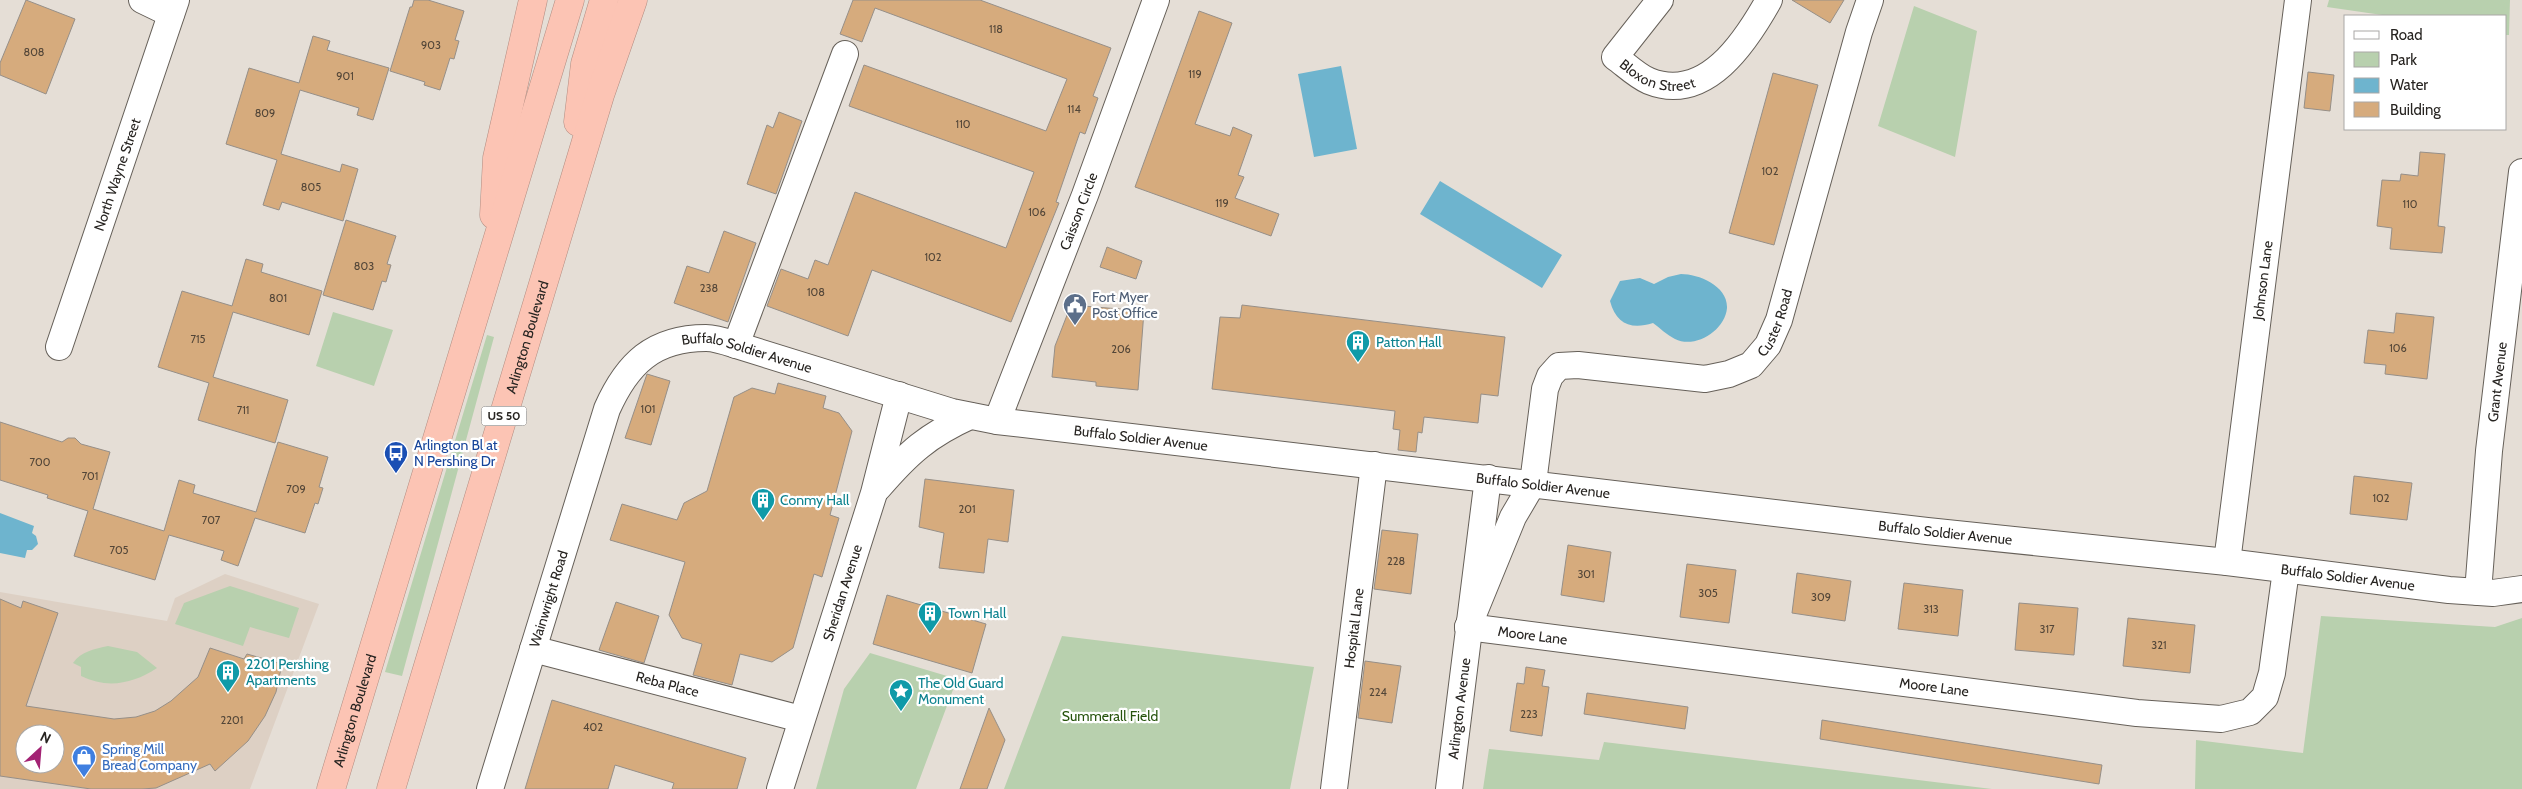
<svg xmlns="http://www.w3.org/2000/svg" width="2522" height="789" font-family="Cabin,sans-serif">
<style>
.built{fill:#ddd0c4;fill-rule:evenodd}
.green{fill:#b8d0ae}
.water{fill:#6eb4ce}
.building{fill:#d6ab7d;stroke:#968f88;fill-rule:evenodd}
.lines{fill:none;stroke-linecap:round;stroke-linejoin:round}
.minor-casing{stroke:#666059;stroke-width:28}
.highway-casing{stroke:#b18c81;stroke-width:29}
.minor{stroke:#fff;stroke-width:26}
.highway{stroke:#fcc4b4;stroke-width:28}
.labels{text-anchor:middle;stroke-width:4.5;stroke-linejoin:round;paint-order:stroke}
.number-label{font-size:11px;fill:#534638}
.shield{fill:#fff;stroke:#686664;stroke-width:1}
.shield-label{font-size:12px;font-weight:bold;fill:#272421}
.street-label{font-size:14px;fill:#272421;stroke:#fff}
.service-label{font-size:14px;fill:#4e5e75;stroke:#fff;text-anchor:start}
.culture-label{font-size:14px;fill:#0d838f;stroke:#fff;text-anchor:start}
.transit-label{font-size:14px;fill:#164399;stroke:#fff;text-anchor:start}
.park-label{font-size:14px;fill:#26530c;stroke:#fff}
.shop-label{font-size:14px;fill:#366cbe;stroke:#fff;text-anchor:start}
</style>
<rect width="100%" height="100%" fill="#e5ded6"/>
<!-- built -->
<path class="built" d="M225 574 319 604 250 789H0V592L167 621 175 598ZM25 734H55V764H25Z"/>
<!-- green -->
<path class="green" d="M2329 0H2510L2509 35H2506V16H2389L2327 7Z
M1914 6 1977 31 1955 157 1878 126Z
M333 312 393 330 374 386 316 366Z
M487 335 494 337 402 676 385 672Z
M230 586 299 608 289 638 250 627 243 646 175 624 184 603Z
M2321 616 2495 627 2522 618V789H2195L2196 740 2303 753Z
M1062 636 1314 667 1290 789H1004Z
M108 646 137 652 157 668C133 684 107 689 81 676V667L73 663C81 651 95 649 108 646Z
M870 653 957 679 916 789H816L844 689Z
M1604 742 1992 789H1483L1489 749 1599 760Z"/>
<!-- water -->
<path class="water" d="M1341 66 1357 149 1314 157 1298 74Z
M1440 181 1562 255 1542 288 1420 214Z
M1681 274C1699 274 1728 286 1727 308 1725 331 1695 349 1675 339 1667 335 1660 328 1653 323 1631 330 1616 324 1610 301L1620 281 1640 278 1654 284 1668 277Z
M0 513 34 526 32 533 36 536 38 544 32 550H27L25 558 0 553Z"/>
<!-- building -->
<path class="building" d="M26 0 75 19 46 94 0 75V63Z
M414 0H428L464 11 455 40 459 41 454 59 450 58 440 90 424 85 425 82 390 71 410 7H412Z
M853 0H980L1111 48 1093 96 1098 98 1085 134 1080 132 1056 202 1059 203 1011 322 872 270 848 336 767 306 781 269 808 279 815 260 828 265 855 192 1006 248 1034 172 849 106 864 65 1046 131 1067 79 875 8 862 42 840 34Z
M1792 0H1844L1830 23Z
M1199 11 1232 23 1195 124 1230 136 1233 127 1252 135 1238 175 1244 177 1235 198 1279 214 1271 236 1135 187Z
M313 36 330 41 327 50 389 68 373 120 357 115 359 108 300 90 281 154 340 172 342 164 358 169 343 221 282 202 279 210 263 205 277 160 226 144 249 68 299 83Z
M2308 72 2334 75 2330 111 2304 108Z
M1773 73 1818 85 1774 245 1729 233Z
M779 112 802 121 776 194 747 184 767 125 773 128Z
M2420 152 2445 154 2438 226 2445 227 2442 253 2390 249 2392 228 2377 226 2382 180 2400 181 2401 174 2418 176Z
M346 220 396 236 387 264 391 265 386 282 382 281 373 310 323 295Z
M724 231 756 243 728 322 674 303 687 266 709 273Z
M1107 247 1142 261 1136 279 1100 267Z
M246 259 263 264 261 272 322 291 309 335 233 312 213 377 288 400 275 443 198 420 209 383 158 367 182 291 232 306Z
M1071 305 1144 311 1138 390 1096 386V382L1052 377 1055 346Z
M1242 305 1505 337 1498 396 1481 394 1478 423 1424 417 1422 433 1418 432 1416 452 1398 450 1400 430 1393 429 1395 411 1212 389 1220 317 1240 318Z
M2396 313 2434 317 2427 379 2385 374 2386 365 2364 363 2368 330 2394 333Z
M647 374 670 381 651 445 625 438Z
M778 383 826 396 823 408 839 413 852 431 830 515 839 518 822 577 814 574 793 648 772 662 740 654 732 685 693 675 702 644 682 638 669 615 685 562 610 540 622 504 677 520 684 503 707 491 734 397 752 388 775 394Z
M0 422 62 442 68 438H75L81 444 110 452 93 509 164 531 179 480 195 485 193 493 256 512 278 442 328 457 319 487 323 488 318 504 315 503 305 533 255 518 238 566 221 560 224 551 169 535 155 580 74 556 88 511 47 498 48 495 0 480Z
M2354 476 2412 483 2407 520 2350 514Z
M925 479 1014 490 1008 542 988 539 984 573 939 568 944 533 919 527Z
M1382 530 1418 534 1411 594 1374 589Z
M1568 545 1611 552 1604 602 1561 595Z
M1687 564 1736 570 1729 623 1680 617Z
M1797 573 1851 581 1845 621 1792 613Z
M1904 583 1963 590 1958 636 1898 629Z
M887 595 986 624 972 673 873 644Z
M0 599 21 608 23 601 58 613 26 706 114 719 136 717 155 711 171 701 198 677 210 648 244 659 247 654 282 664 276 692 265 716 248 741 215 771 210 764 156 788 142 789H91L0 776ZM25 734H55V764H25Z
M616 602 659 616 644 663 599 650Z
M2019 603 2078 608 2074 655 2015 650Z
M2128 618 2195 625 2190 673 2123 666Z
M1365 661 1401 666 1392 723 1358 718Z
M1526 667 1545 670 1542 686 1549 687 1542 736 1510 731 1517 683 1524 684Z
M1587 693 1688 707 1685 729 1584 714Z
M552 700 746 758 737 789H672L674 783 615 765 608 789H525Z
M989 708 1005 740 987 789H960Z
M1822 720 2102 765 2099 784 1820 739Z"/>
<g class="lines">
<!-- minor casing -->
<g class="minor-casing">
<g id="minor">
<path d="M142 0 171 14"/>
<path id="s1" d="M1660 0 1615 57C1625 64 1637 76 1649 81 1706 104 1746 41 1769 0"/>
<path d="M736 345 845 54"/>
<path id="s2" d="M59 347 176 0"/>
<path id="s3" d="M997 421 1085 195 1156 0"/>
<path d="M878 488C908 453 928 435 970 416"/>
<path id="s4" d="M2227 562 2298 0"/>
<path id="s5" d="M2478 592 2489 451 2522 172"/>
<path id="s6" d="M1468 627 2137 713 2221 719 2250 712 2265 697 2272 673 2286 570"/>
<path id="s7" d="M1468 627 1513 517 1533 483 1545 389 1550 376 1559 366 1578 365 1705 379 1729 374 1751 365 1768 345 1779 320 1859 32 1870 0"/>
<path id="s8" d="M533 649 801 719"/>
<path id="s9" d="M490 789 607 409C627 364 653 338 706 338 716 338 727 342 736 345L952 412 997 421 1927 531 2227 562 2449 590 2493 593 2522 589"/>
<path id="s10" d="M780 789 874 493 899 395"/>
<path id="s11" d="M1334 789 1374 465"/>
<path id="s12" d="M1449 789 1488 478"/>
</g>
</g>
<!-- highway casing -->
<g class="highway-casing">
<g id="highway">
<path d="M578 122 585 64 604 0"/>
<path d="M494 215 497 158 533 0"/>
<path id="s13" d="M331 789 570 0"/>
<path id="s14" d="M391 789 600 95 633 0"/>
</g>
</g>
<!-- minor -->
<use href="#minor" class="minor"/>
<!-- highway -->
<use href="#highway" class="highway"/>
</g>
<!-- icons -->
<defs>
<g id="civic-pin" transform="scale(1.25)"><path d="M0 17L-7.5 6A9.5 9.5 0 1 1 7.5 6Z" fill="#5c6f8a" stroke="#fff"/><path d="M-.6-6.5H3V-4.5H.6V-3L4-1V1h2V6H-6V1h2V-1L-.6-3ZM-1.2 2.5V6h2.4V2.5Z" fill="#fff"/></g>
<g id="building-pin" transform="scale(1.25)"><path d="M0 17L-7.5 6A9.5 9.5 0 1 1 7.5 6Z" fill="#0f9aa8" stroke="#fff"/><path d="M-4-6H4V6H1V3H-1V6H-4ZM-2.5-4.3h1.7v1.8h-1.7ZM.8-4.3h1.7v1.8H.8ZM-2.5-1h1.7V.8h-1.7ZM.8-1h1.7V.8H.8Z" fill="#fff"/></g>
<g id="bus-pin" transform="scale(1.25)"><path d="M0 17L-7.5 6A9.5 9.5 0 1 1 7.5 6Z" fill="#1a4fb4" stroke="#fff"/><path d="M-5-6H5V4H4V6H2V4H-2V6H-4V4H-5ZM-3.5-4V0h7V-4ZM-3.5 1.2v1.5H-2V1.2ZM2 1.2v1.5H3.5V1.2Z" fill="#fff"/></g>
<g id="sight-pin" transform="scale(1.25)"><path d="M0 17L-7.5 6A9.5 9.5 0 1 1 7.5 6Z" fill="#0f9aa8" stroke="#fff"/><path d="M0-6L1.8-2.2L6-1.7L2.9 1.2L3.7 5.4L0 3.3L-3.7 5.4L-2.9 1.2L-6-1.7L-1.8-2.2Z" fill="#fff"/></g>
<g id="shop-pin" transform="scale(1.25)"><path d="M0 17L-7.5 6A9.5 9.5 0 1 1 7.5 6Z" fill="#3f7fe0" stroke="#fff"/><path d="M-5-2.5h2.3a2.7 3.5 0 0 1 5.4 0H5L5.5 6h-11ZM-1.5-2.5h3a1.5 2.3 0 0 0-3 0Z" fill="#fff"/></g>
</defs>
<g fill-rule="evenodd">
<use href="#civic-pin" x="1075" y="305"/>
<use href="#building-pin" x="1358" y="342"/>
<use href="#bus-pin" x="396" y="453"/>
<use href="#building-pin" x="763" y="500"/>
<use href="#building-pin" x="930" y="613"/>
<use href="#building-pin" x="228" y="672"/>
<use href="#sight-pin" x="901" y="691"/>
<use href="#shop-pin" x="84" y="757"/>
</g>
<g class="labels">
<!-- number labels -->
<g class="number-label">
<text x="996" y="33">118</text>
<text x="431" y="49">903</text>
<text x="34" y="56">808</text>
<text x="1195" y="78">119</text>
<text x="345" y="80">901</text>
<text x="1074" y="113">114</text>
<text x="265" y="117">809</text>
<text x="963" y="128">110</text>
<text x="1770" y="175">102</text>
<text x="311" y="191">805</text>
<text x="1222" y="207">119</text>
<text x="2410" y="208">110</text>
<text x="1037" y="216">106</text>
<text x="933" y="261">102</text>
<text x="364" y="270">803</text>
<text x="709" y="292">238</text>
<text x="816" y="296">108</text>
<text x="278" y="302">801</text>
<text x="198" y="343">715</text>
<text x="2398" y="352">106</text>
<text x="1121" y="353">206</text>
<text x="648" y="413">101</text>
<text x="243" y="414">711</text>
<text x="40" y="466">700</text>
<text x="90" y="480">701</text>
<text x="296" y="493">709</text>
<text x="2381" y="502">102</text>
<text x="967" y="513">201</text>
<text x="211" y="524">707</text>
<text x="119" y="554">705</text>
<text x="1396" y="565">228</text>
<text x="1586" y="578">301</text>
<text x="1708" y="597">305</text>
<text x="1821" y="601">309</text>
<text x="1931" y="613">313</text>
<text x="2047" y="633">317</text>
<text x="2159" y="649">321</text>
<text x="1378" y="696">224</text>
<text x="1529" y="718">223</text>
<text x="232" y="724">2201</text>
<text x="593" y="731">402</text>
</g>
<!-- shield labels -->
<rect class="shield" x="481.5" y="406.5" width="45" height="19" rx="4"/>
<g class="shield-label">
<text x="504" y="420">US 50</text>
</g>
<!-- street labels -->
<g class="street-label">
<text dy="5" stroke="none"><textPath href="#s1" startOffset="121">Bloxon Street</textPath></text>
<text dy="5" stroke="none"><textPath href="#s2" startOffset="182">North Wayne Street</textPath></text>
<text dy="5" stroke="none"><textPath href="#s3" startOffset="225">Caisson Circle</textPath></text>
<text dy="5" stroke="none"><textPath href="#s4" startOffset="284">Johnson Lane</textPath></text>
<text dy="5" stroke="none"><textPath href="#s7" startOffset="525">Custer Road</textPath></text>
<text dy="5" stroke="none"><textPath href="#s14" startOffset="472">Arlington Boulevard</textPath></text>
<text dy="5" stroke="none"><textPath href="#s9" startOffset="571">Buffalo Soldier Avenue</textPath></text>
<text dy="5" stroke="none"><textPath href="#s5" startOffset="211">Grant Avenue</textPath></text>
<text dy="5" stroke="none"><textPath href="#s9" startOffset="976">Buffalo Soldier Avenue</textPath></text>
<text dy="5" stroke="none"><textPath href="#s9" startOffset="1381">Buffalo Soldier Avenue</textPath></text>
<text dy="5" stroke="none"><textPath href="#s9" startOffset="1786">Buffalo Soldier Avenue</textPath></text>
<text dy="5" stroke="none"><textPath href="#s9" startOffset="2191">Buffalo Soldier Avenue</textPath></text>
<text dy="5" stroke="none"><textPath href="#s10" startOffset="206">Sheridan Avenue</textPath></text>
<text dy="5" stroke="none"><textPath href="#s9" startOffset="199">Wainwright Road</textPath></text>
<text dy="5" stroke="none"><textPath href="#s11" startOffset="162">Hospital Lane</textPath></text>
<text dy="5" stroke="none"><textPath href="#s6" startOffset="65">Moore Lane</textPath></text>
<text dy="5" stroke="none"><textPath href="#s8" startOffset="139">Reba Place</textPath></text>
<text dy="5" stroke="none"><textPath href="#s6" startOffset="470">Moore Lane</textPath></text>
<text dy="5" stroke="none"><textPath href="#s12" startOffset="81">Arlington Avenue</textPath></text>
<text dy="5" stroke="none"><textPath href="#s13" startOffset="82">Arlington Boulevard</textPath></text>
</g>
<!-- service labels -->
<g class="service-label">
<text x="1092" y="302">Fort Myer<tspan x="1092" dy="16">Post Office</tspan></text>
</g>
<!-- culture labels -->
<g class="culture-label">
<text x="1376" y="347">Patton Hall</text>
<text x="780" y="505">Conmy Hall</text>
<text x="948" y="618">Town Hall</text>
<text x="246" y="669">2201 Pershing<tspan x="246" dy="16">Apartments</tspan></text>
<text x="918" y="688">The Old Guard<tspan x="918" dy="16">Monument</tspan></text>
</g>
<!-- transit labels -->
<g class="transit-label">
<text x="414" y="450">Arlington Bl at<tspan x="414" dy="16">N Pershing Dr</tspan></text>
</g>
<!-- park labels -->
<g class="park-label">
<text x="1110" y="721">Summerall Field</text>
</g>
<!-- shop labels -->
<g class="shop-label">
<text x="102" y="754">Spring Mill<tspan x="102" dy="16">Bread Company</tspan></text>
</g>
</g>
<!-- legend -->
<rect x="2344" y="15" width="162" height="115" fill="#ffffff" stroke="#a9a7a6"/>
<rect x="2354" y="31" width="25" height="8" fill="#ffffff" stroke="#a9a7a6"/>
<text x="2390" y="40" font-size="15" fill="#272421">Road</text>
<rect x="2354" y="52" width="25" height="15" fill="#b8d0ae" stroke="#a9a7a6"/>
<text x="2390" y="65" font-size="15" fill="#272421">Park</text>
<rect x="2354" y="78" width="25" height="15" fill="#6eb4ce" stroke="#a9a7a6"/>
<text x="2390" y="90" font-size="15" fill="#272421">Water</text>
<rect x="2354" y="102" width="25" height="15" fill="#d6ab7d" stroke="#a9a7a6"/>
<text x="2390" y="115" font-size="15" fill="#272421">Building</text>
<!-- north arrow -->
<g transform="translate(40 749) rotate(26)"><circle r="24" fill="#ffffff" stroke="#a9a7a6"/>
<path d="M0-4L9 19L0 12L-9 19Z" fill="#a32374"/>
<text y="-8" font-size="14" font-weight="bold" text-anchor="middle" fill="#272421">N</text>
</g>
</svg>
